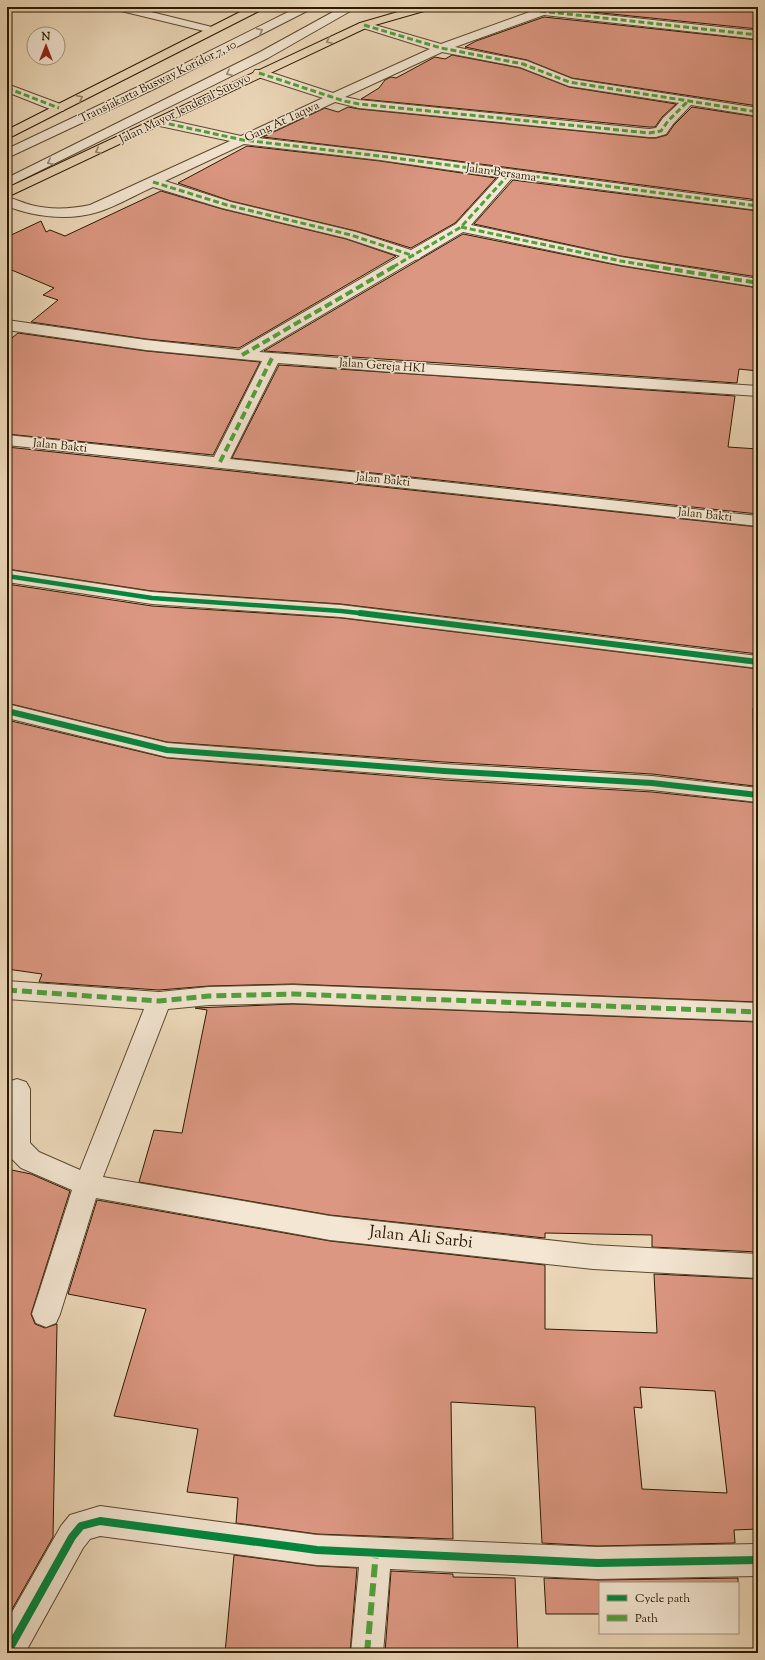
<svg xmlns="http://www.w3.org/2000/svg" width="765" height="1660" viewBox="0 0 765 1660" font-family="'Sorts Mill Goudy',serif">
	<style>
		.building { fill: #dc9782; stroke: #2b1901; fill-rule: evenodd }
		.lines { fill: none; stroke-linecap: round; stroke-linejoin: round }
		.minor-casing { stroke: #5c492f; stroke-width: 2 }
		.highway-casing { stroke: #2b1901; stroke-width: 2 }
		.minor { fill: #f3e6d2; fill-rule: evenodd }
		.highway { fill: #edd9ba; fill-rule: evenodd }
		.quiet-far3 { stroke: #51a13c; stroke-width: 3; stroke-dasharray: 6 3; stroke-linecap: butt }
		.quiet-far2 { stroke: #51a13c; stroke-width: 4; stroke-dasharray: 8 4; stroke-linecap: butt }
		.quiet-far1 { stroke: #51a13c; stroke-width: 5; stroke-dasharray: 10 5; stroke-linecap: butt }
		.quiet { stroke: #51a13c; stroke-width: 6; stroke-dasharray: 13 6; stroke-linecap: butt }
		.cycleway-far2-casing { stroke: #f3e6d2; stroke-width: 6 }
		.cycleway-far1-casing { stroke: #f3e6d2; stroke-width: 8 }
		.cycleway-casing { stroke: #f3e6d2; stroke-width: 10 }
		.cycleway-far2 { stroke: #00873e; stroke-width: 4.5 }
		.cycleway-far1 { stroke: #00873e; stroke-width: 6 }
		.cycleway { stroke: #00873e; stroke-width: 8 }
		.oneway { stroke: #998a74 }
		.oneway2 { stroke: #968367 }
		.labels { text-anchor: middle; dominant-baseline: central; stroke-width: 3; stroke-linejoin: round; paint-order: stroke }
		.far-street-label { font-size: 12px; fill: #2b1901; stroke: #f3e6d2 }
		.near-street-label { font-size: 17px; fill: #2b1901; stroke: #f3e6d2 }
	</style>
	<rect width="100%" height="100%" fill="#edd9ba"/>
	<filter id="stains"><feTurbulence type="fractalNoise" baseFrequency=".005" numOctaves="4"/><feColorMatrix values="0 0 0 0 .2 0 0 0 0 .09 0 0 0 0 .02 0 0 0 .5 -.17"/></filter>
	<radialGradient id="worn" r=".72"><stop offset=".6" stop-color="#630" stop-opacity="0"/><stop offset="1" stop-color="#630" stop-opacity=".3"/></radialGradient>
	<g class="building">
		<polygon points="569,7 758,7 758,29 563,9"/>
		<polygon points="544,17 758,40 758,106 572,78 527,60 465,47 476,41"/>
		<polygon points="452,55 520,68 569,87 676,104 662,117 655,127 649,127 361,99 379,88 385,80 391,77 396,78 435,57 445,59"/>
		<polygon points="348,107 359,109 649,138 656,138 667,135 674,125 692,107 758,117 758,200 380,151 263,137 325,108 338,112"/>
		<polygon points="247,146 380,161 496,178 455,223 411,248 356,231 231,201 178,183"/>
		<polygon points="513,180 758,211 758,277 621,256 474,224"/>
		<polygon points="161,191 222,209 346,239 396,256 239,348 146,339 31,322 58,300 43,295 54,288 7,268 7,237 41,221 46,232 50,230 65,236"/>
		<polygon points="463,234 621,266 758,288 758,371 739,369 737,383 264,351"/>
		<polygon points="18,333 146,351 260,362 213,455 7,434 7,342"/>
		<polygon points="279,365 735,396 728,447 758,449 758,514 232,458"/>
		<polygon points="7,447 758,527 758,654 341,604 152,591 7,569"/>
		<polygon points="7,584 152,606 341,618 758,669 758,708 753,708 754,786 652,774 444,762 167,742 7,703"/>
		<polygon points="7,720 167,758 444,780 652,792 758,803 758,1002 293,984 209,986 159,990 39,982 42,974 7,969"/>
		<polygon points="293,1004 758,1022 758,1252 652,1247 652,1235 545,1233 545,1238 330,1215 139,1182 154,1130 182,1133 207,1010 195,1008"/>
		<polygon points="7,1169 31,1174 70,1191 31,1314 35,1324 45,1328 57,1324 53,1537 7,1618"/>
		<path d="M97,1200L330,1241L545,1265V1329L657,1333L654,1274L758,1279V1529L734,1530L735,1543L597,1546L542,1543L535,1407L451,1402L453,1539L317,1534L236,1523L238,1498L187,1492L198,1429L114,1416L146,1309L68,1294ZM640,1387L715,1391L727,1493L642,1489L634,1407L642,1408Z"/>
		<polygon points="234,1555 317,1566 357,1568 350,1653 225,1653"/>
		<polygon points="391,1571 453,1574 453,1577 515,1578 518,1653 385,1653"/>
		<polygon points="544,1578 597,1580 738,1578 738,1583 600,1583 600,1614 546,1614"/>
	</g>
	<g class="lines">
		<g class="minor-casing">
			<g id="minor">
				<polygon points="111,7 131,7 216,28 218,30 216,32 212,33 113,9"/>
				<polygon points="298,7 313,7 311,9 154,89 7,158 7,149 146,83"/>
				<polygon points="342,7 356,7 354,9 268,58 7,187 7,178 260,52"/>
				<path d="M544,7H561L558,10L758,31V39L544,15L455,47L527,61L572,79L758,108V116L691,105L673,124L666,134L656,137H649L359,108L335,102L258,138L380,152L758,202V210L512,178L471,225L621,257L758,279V287L621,265L463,232L421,257L419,259L415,260L259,352L392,362L758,386V396L392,372L278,363L230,459L758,516V526L7,445V435L214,457L262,361L146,350L7,330V320L146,340L239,350L400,256L346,238L222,208L153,187C135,195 117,206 98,212C69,221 34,217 7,206V197C15,199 23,203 31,205C50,210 71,209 90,205L230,141L155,125L154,122L155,119L160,118L241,136L323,98L255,76L253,73L255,70H263L333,93L430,49L360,27L358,25L360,23H368L441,44L535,10L536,9ZM442,52L520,67L569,86L679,103L663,118L656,128L649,129L359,100L345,97ZM244,144L380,160L499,177L456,224L411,250L356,232L231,202L165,181Z"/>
				<polygon points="7,84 63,105 65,108 63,111 55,111 7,92"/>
				<polygon points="7,570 152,592 341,605 758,656 758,668 341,617 152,604 7,582"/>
				<polygon points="7,704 167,743 444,764 652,776 758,788 758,802 652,790 444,778 167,757 7,718"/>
				<polygon points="7,981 159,992 209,987 293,985 758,1003 758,1021 293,1003 209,1005 168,1009 103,1177 330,1216 593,1245 758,1254 758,1278 593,1269 330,1240 96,1198 60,1314 56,1323 46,1327 36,1323 32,1314 72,1190 21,1168 8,1155 7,1084 8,1082 17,1079 26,1082 30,1089 30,1143 39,1152 80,1170 144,1009 7,999"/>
				<polygon points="100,1506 317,1535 597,1547 758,1544 758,1576 597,1579 390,1569 383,1653 351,1653 359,1567 317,1565 100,1536 90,1539 83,1548 25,1653 7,1653 7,1621 61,1526 70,1515"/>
			</g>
		</g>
		<g class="highway-casing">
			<g id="highway">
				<polygon points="250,7 265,7 263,9 7,139 7,130"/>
				<polygon points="415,7 433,7 431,9 368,27 7,197 7,188 360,23"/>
			</g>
		</g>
		<use href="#minor" class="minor"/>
		<use href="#highway" class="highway"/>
		<g class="quiet-far3">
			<polyline points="540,11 758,35"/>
			<polyline points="364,25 441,48 523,64 569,82 758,112"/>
			<polyline points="259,73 344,101 359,104 649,133 661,131 668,121 689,100"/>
			<polyline points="7,88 59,108"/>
			<polyline points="160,122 243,140 380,156 758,206"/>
			<polyline points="153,182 227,205 351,235 414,256"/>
			<polyline points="461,227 621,261 657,267"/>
			<polyline points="393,267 461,227 509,174"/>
		</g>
		<g class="quiet-far2">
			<polyline points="651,266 758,283"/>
			<polyline points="242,355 395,266"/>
			<polyline points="220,462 272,358"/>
		</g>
		<polyline class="quiet-far1" points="7,990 159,1001 209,996 293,994 758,1012"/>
		<polyline class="quiet" points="367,1653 376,1552"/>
		<g class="cycleway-far2-casing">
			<polyline id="cycleway-far2" points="7,576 152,598 341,611 368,614"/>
		</g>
		<g class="cycleway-far1-casing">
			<g id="cycleway-far1">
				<polyline points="360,613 758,662"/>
				<polyline points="7,711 167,750 444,771 652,783 758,795"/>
			</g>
		</g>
		<g class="cycleway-casing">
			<polyline id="cycleway" points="7,1653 72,1537 81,1526 100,1521 317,1550 597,1563 758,1560"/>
		</g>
		<use href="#cycleway-far2" class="cycleway-far2"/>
		<use href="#cycleway-far1" class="cycleway-far1"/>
		<use href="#cycleway" class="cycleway"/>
	</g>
	<defs><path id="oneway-chevron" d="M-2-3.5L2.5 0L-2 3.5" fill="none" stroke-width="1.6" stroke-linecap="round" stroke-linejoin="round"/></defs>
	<g class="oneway">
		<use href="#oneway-chevron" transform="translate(260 31) rotate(-27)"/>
		<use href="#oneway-chevron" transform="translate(229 73) rotate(153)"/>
		<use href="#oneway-chevron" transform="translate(50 162) rotate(154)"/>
	</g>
	<g class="oneway2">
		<use href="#oneway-chevron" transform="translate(329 41) rotate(155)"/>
		<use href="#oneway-chevron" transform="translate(80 98) rotate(-27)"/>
		<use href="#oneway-chevron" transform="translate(98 151) rotate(155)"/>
	</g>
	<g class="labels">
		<g class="far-street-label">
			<text transform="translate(158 82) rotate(-26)">Transjakarta Busway Koridor 7, 10</text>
			<text transform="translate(185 109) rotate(-26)">Jalan Mayor Jenderal Sutoyo</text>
			<text transform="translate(282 122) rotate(-25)">Gang At Taqwa</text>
			<text transform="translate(501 173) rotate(8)">Jalan Bersama</text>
			<text transform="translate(382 366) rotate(4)">Jalan Gereja HKI</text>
			<text transform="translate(60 446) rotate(6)">Jalan Bakti</text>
			<text transform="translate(383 480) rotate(6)">Jalan Bakti</text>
			<text transform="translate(705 515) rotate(6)">Jalan Bakti</text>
		</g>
		<g class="near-street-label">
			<text transform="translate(421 1238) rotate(6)">Jalan Ali Sarbi</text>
		</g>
	</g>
	<rect width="765" height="1660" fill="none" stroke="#edd9ba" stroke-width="24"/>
	<rect x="8" y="8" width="749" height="1644" fill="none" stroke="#2b1901" stroke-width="2"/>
	<rect x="12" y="12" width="741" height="1636" fill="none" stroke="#2b1901"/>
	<rect x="599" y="1582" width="140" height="52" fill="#f3e6d2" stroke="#a3947e"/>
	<rect x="607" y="1595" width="20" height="6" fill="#00873e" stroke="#a3947e"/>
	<text x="635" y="1602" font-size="12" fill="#2b1901">Cycle path</text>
	<rect x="607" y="1615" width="20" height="6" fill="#51a13c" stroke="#a3947e"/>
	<text x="635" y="1622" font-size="12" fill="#2b1901">Path</text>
	<g transform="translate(46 46)"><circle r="19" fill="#f3e6d2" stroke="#a3947e"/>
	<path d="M0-3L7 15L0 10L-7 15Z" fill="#8f2418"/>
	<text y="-6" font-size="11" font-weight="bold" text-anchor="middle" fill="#2b1901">N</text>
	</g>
	<rect width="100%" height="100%" filter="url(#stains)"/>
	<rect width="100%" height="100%" fill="url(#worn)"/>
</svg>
